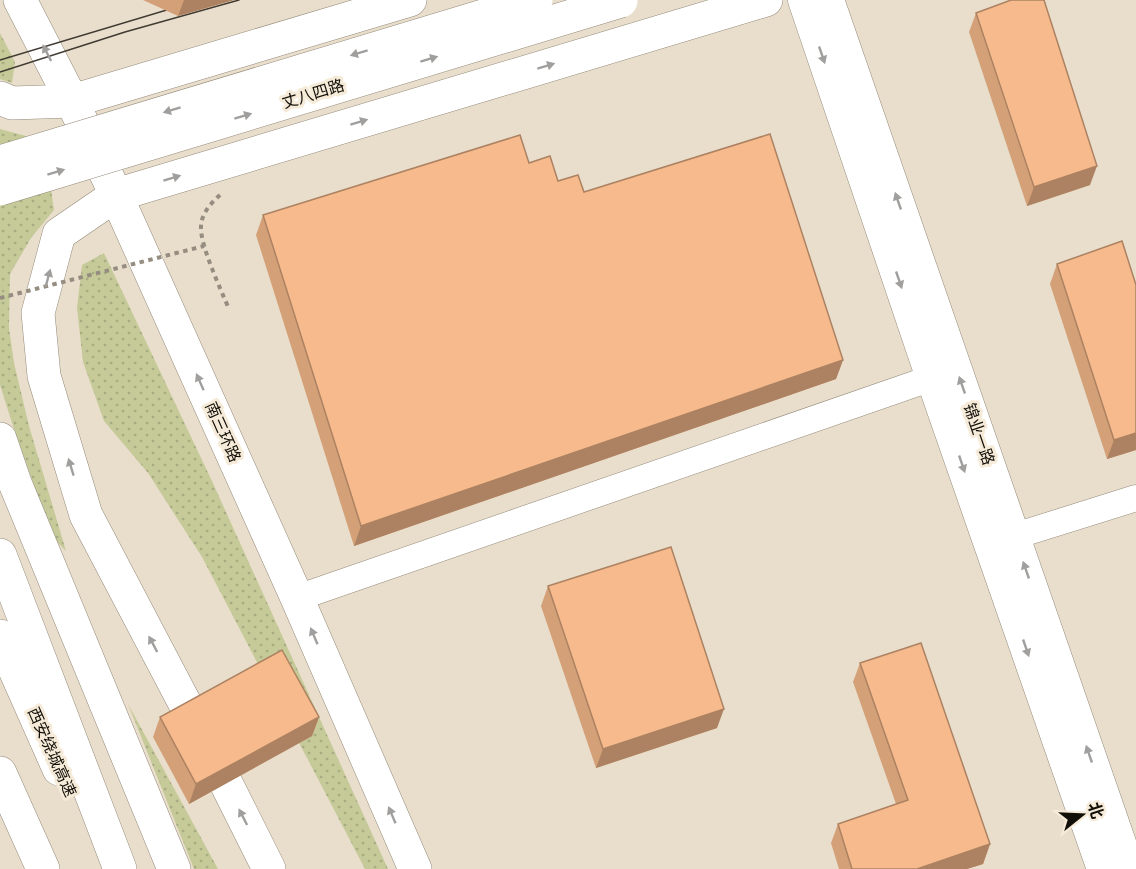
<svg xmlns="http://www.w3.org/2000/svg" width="1136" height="869" viewBox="0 0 1136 869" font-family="Arial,'Noto Sans SC',sans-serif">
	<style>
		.green { fill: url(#green-dots) }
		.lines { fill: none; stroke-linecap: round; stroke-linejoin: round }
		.minor-casing { stroke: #948a7a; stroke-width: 27 }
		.tertiary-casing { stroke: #948a7a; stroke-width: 33 }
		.primary-casing { stroke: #948a7a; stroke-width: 34 }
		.trunk-casing { stroke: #948a7a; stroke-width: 34 }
		.motorway-casing { stroke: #948a7a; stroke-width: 34 }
		.path { stroke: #958d80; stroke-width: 4; stroke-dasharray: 4.5 4.5; stroke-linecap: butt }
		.minor { stroke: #fff; stroke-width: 26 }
		.tertiary { stroke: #fff; stroke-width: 32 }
		.primary { stroke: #fff; stroke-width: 33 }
		.trunk { stroke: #fff; stroke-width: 33 }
		.motorway { stroke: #fff; stroke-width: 33 }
		.tram { stroke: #403b32; stroke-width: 1.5 }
		.primary-bridge-casing { stroke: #948a7a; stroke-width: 34; stroke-linecap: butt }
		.path-bridge { stroke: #958d80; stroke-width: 4; stroke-dasharray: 4.5 4.5; stroke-linecap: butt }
		.primary-bridge { stroke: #fff; stroke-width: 33 }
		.wall { fill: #d4a078 }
		.shaded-wall { fill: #ac8262 }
		.building { fill: #f6ba8c; stroke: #ac8262; stroke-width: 1.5 }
		.oneway { fill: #a09f9d }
		.labels { text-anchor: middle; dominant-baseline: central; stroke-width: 6; stroke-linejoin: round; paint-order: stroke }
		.street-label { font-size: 16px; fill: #120f09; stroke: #f6ebd9 }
	</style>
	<defs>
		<pattern id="green-dots" width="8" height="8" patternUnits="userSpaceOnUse" patternTransform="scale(1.5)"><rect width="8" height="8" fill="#c5ca98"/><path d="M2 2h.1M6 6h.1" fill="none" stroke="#a8ac82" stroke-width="1.8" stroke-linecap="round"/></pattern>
	</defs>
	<rect width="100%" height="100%" fill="#e9decc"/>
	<g class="green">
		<polygon points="0,33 15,62 12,83 0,79"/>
		<polygon points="0,129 44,141 54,210 31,238 10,274 9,328 14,363 29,426 66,551 53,538 14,429 0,385"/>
		<polygon points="104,253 211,479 388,869 365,869 202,557 148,473 104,421 83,362 77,308 82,265"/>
		<polygon points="128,704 218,869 194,869"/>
	</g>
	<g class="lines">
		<g class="minor-casing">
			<g id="minor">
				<polyline points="996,542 1136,498"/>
				<polyline points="297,598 932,378"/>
			</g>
		</g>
		<g class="tertiary-casing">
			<g id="tertiary">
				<polyline points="804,0 932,378 1103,869"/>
				<polyline points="828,0 1129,869"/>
			</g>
		</g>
		<g class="primary-casing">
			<g id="primary">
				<polyline points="72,101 410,0"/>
				<polyline points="116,195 766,0"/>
			</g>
		</g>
		<g class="trunk-casing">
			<polyline id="trunk" points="20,0 72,101 116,195 297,598 415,869"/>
		</g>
		<g class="motorway-casing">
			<g id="motorway">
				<polyline points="0,98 12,103 72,101"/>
				<polyline points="116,195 59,234 38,313 44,376 86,515 213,757 269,869"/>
				<polyline points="0,439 15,483 174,869"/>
				<polyline points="0,555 120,869"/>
				<polyline points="0,636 59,769"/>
				<polyline points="0,773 43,869"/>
			</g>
		</g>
		<path class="path" d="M220,195C211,203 201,214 201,227C200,245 221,290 229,309"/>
		<use href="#minor" class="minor"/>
		<use href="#tertiary" class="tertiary"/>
		<use href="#primary" class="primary"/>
		<use href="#trunk" class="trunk"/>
		<use href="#motorway" class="motorway"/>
		<g class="tram">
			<polyline points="0,60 200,0"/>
			<polyline points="0,72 125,32 239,0"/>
		</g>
		<g class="primary-bridge-casing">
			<g id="primary-bridge">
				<polyline points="0,162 536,0"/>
				<polyline points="0,189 621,1"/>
			</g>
		</g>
		<polyline class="path-bridge" points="0,298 204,246"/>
		<use href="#primary-bridge" class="primary-bridge"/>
	</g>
	<g class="wall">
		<polygon points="143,0 234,0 178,16"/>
		<polygon points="976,13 1090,185 1027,206 969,32"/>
		<polygon points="529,163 558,181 584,192 843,360 836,379 354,546 256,235 263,215"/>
		<polygon points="1057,264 1136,285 1136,450 1107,459 1050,284"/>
		<polygon points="548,586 717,728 596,768 541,606"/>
		<polygon points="860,663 990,844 983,864 967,869 839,869 831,843 838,824 896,804 853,682"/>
		<polygon points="160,717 319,717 312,736 189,804 153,737"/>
	</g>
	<g class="shaded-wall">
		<polygon points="184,0 234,0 178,16"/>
		<polygon points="1097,166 1090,185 1027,206 1034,187"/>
		<polygon points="843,360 836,379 354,546 361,526"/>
		<polygon points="1136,433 1136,450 1107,459 1114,440"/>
		<polygon points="724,709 717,728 596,768 603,749"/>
		<polygon points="319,717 312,736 189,804 196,784"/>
		<polygon points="990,844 983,864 967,869 917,869"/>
	</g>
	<g class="building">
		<polygon points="1011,0 1044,0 1097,166 1034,187 976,13"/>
		<polygon points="770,134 843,360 361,526 263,215 520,135 529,163 550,156 558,181 578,175 584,192"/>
		<polygon points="1122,241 1136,285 1136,433 1114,440 1057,264"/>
		<polygon points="671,547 724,709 603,749 548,586"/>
		<polygon points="921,643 990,844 917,869 852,869 838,824 908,800 860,663"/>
		<polygon points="282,650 319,717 196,784 160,717"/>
	</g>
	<defs><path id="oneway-solid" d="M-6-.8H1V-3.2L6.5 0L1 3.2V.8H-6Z" transform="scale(1.5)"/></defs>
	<g class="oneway">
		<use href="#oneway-solid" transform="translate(47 53) rotate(-117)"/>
		<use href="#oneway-solid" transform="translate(359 53) rotate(163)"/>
		<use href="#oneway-solid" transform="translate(822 55) rotate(71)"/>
		<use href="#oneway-solid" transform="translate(429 59) rotate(-17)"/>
		<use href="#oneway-solid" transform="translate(546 66) rotate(-17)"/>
		<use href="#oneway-solid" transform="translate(172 110) rotate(163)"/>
		<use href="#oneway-solid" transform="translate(243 116) rotate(-17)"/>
		<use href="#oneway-solid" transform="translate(359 122) rotate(-17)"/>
		<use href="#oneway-solid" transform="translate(56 172) rotate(-17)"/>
		<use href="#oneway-solid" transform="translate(172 178) rotate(-17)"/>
		<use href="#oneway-solid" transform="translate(898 201) rotate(-109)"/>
		<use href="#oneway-solid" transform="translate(48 278) rotate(-75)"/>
		<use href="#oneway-solid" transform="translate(899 280) rotate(71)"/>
		<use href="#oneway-solid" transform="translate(200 382) rotate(-114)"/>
		<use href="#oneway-solid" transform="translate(962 385) rotate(-109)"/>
		<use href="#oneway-solid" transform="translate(962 464) rotate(71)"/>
		<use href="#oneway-solid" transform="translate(71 467) rotate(-107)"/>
		<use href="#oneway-solid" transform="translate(1026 570) rotate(-109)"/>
		<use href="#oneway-solid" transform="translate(314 636) rotate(-113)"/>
		<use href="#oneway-solid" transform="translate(153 644) rotate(-118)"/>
		<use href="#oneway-solid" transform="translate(1026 648) rotate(71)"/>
		<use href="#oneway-solid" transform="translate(1089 754) rotate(-109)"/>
		<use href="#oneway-solid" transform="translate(392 815) rotate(-113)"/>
		<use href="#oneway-solid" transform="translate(243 817) rotate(-117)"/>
	</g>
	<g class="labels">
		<g class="street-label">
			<text transform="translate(313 94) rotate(-17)">丈八四路</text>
			<text transform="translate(223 432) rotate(66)">南三环路</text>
			<text transform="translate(979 434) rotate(71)">锦业一路</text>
			<text transform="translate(52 752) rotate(66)">西安绕城高速</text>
		</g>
	</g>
	<g transform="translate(1082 815) rotate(72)" stroke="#f6ebd9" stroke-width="4.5" paint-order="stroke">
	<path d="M0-4.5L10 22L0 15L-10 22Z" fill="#120f09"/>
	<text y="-9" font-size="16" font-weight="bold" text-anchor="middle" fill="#120f09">北</text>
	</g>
</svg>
